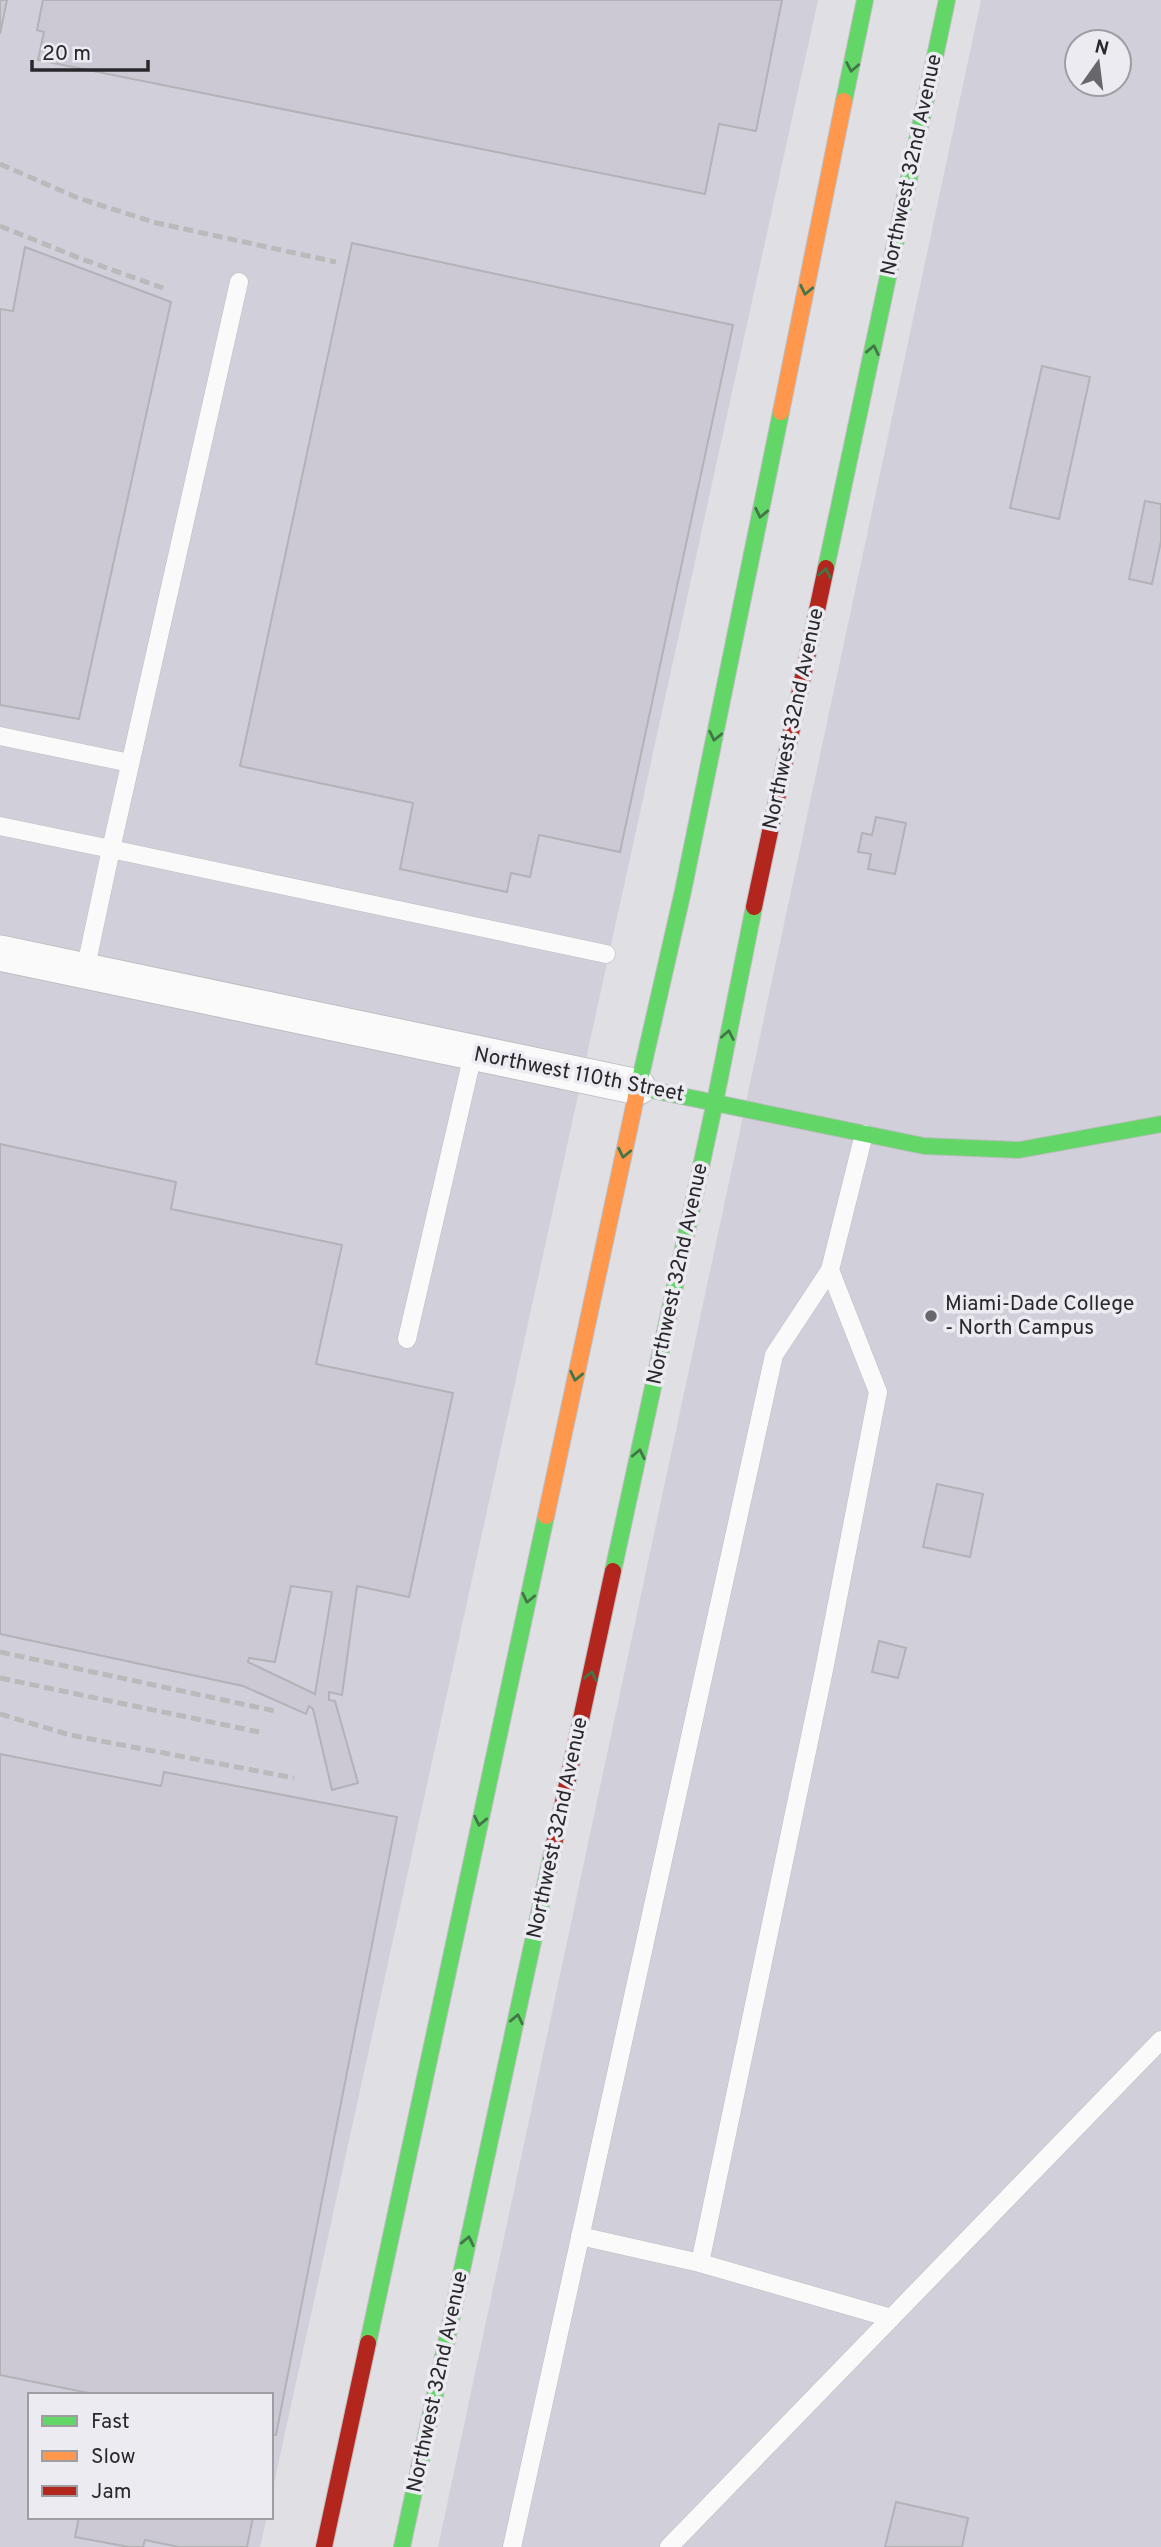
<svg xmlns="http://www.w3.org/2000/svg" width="1161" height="2547" viewBox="0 0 1161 2547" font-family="Overpass,sans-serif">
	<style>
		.built { fill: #d1d0da; fill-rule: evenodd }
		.building { fill: #ccc9d5; stroke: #b3b2b6; stroke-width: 2; fill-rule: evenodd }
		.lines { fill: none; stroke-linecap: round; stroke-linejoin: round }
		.lane-casing { stroke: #bebdc1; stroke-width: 19 }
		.street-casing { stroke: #bebdc1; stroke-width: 37 }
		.fast-casing { stroke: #bebdc1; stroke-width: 18 }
		.slow-casing { stroke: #bebdc1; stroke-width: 18 }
		.jam-casing { stroke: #bebdc1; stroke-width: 18 }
		.lane { stroke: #fafafb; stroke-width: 18 }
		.street { stroke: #fafafb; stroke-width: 35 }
		.fast { stroke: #63d668; stroke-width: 16 }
		.slow { stroke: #ff974d; stroke-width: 16 }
		.jam { stroke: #b3261e; stroke-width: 16 }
		.rail { stroke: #bababb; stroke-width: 5; stroke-dasharray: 10 5; stroke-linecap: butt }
		.oneway { stroke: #437646 }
		.poi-dot { fill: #68686c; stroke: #ecebf2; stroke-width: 2.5 }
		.labels { text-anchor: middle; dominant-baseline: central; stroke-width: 7; stroke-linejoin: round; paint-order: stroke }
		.street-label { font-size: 21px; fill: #28282b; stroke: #ecebf2 }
		.poi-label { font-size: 21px; fill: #28282b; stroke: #ecebf2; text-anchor: start }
	</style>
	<rect width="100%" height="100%" fill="#e0dfe4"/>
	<g class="built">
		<polygon points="0,0 818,0 271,2497 271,2395 30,2395 30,2517 267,2517 260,2547 0,2547"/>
		<path d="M981,0H1161V2547H438ZM1077,42H1119V84H1077Z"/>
	</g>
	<g class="building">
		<polygon points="0,0 7,0 0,34"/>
		<polygon points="43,0 782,0 756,131 719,124 705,194 38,60 44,32 37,30"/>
		<polygon points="352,243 733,325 620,852 539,835 530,877 511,873 507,892 400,869 413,803 240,766"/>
		<polygon points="25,247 171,302 79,719 0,705 0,309 13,311"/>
		<polygon points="1042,366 1090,377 1059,519 1010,508"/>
		<polygon points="1145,501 1161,504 1161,541 1152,584 1129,579"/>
		<polygon points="876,817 906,823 895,874 868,869 871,854 858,852 862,833 872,835"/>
		<path d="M0,1144L176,1182L171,1209L342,1245L316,1364L453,1393L409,1597L357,1586L342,1695L329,1692V1700L335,1701L358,1783L332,1790L313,1709L309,1706L306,1714L243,1686L0,1634ZM291,1586L332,1592L315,1694L248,1662L249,1658L275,1662Z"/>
		<polygon points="937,1484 983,1494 970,1557 923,1547"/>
		<polygon points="879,1641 906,1648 898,1678 872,1672"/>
		<polygon points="0,1754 161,1786 164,1772 397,1817 276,2435 271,2434 271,2395 98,2395 0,2375"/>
		<polygon points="896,2502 968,2518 962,2547 885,2547"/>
		<polygon points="79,2517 253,2517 247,2547 179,2547 145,2540 143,2547 129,2547 75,2537"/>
	</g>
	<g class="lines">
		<g class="lane-casing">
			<g id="lane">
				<polyline points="0,736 130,763"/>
				<polyline points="0,826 111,849 239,282"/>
				<polyline points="85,971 111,849 606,954"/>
				<polyline points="407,1339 473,1054"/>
				<polyline points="580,2236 700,2263 824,1670 878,1392 830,1270"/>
				<polyline points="700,2263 891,2318"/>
				<polyline points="512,2547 774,1355 830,1270 864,1134"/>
				<polyline points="669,2547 1161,2040"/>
			</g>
		</g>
		<g class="street-casing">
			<polyline id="street" points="0,953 638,1087"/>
		</g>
		<g class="fast-casing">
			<g id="fast">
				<polyline points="844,101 865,0"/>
				<polyline points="826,568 947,0"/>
				<polyline points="638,1087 924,1146 1019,1150 1161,1124"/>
				<polyline points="636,1097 683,891 781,412"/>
				<polyline points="613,1571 715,1102 754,907"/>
				<polyline points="368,2343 546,1516"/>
				<polyline points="402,2547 551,1858"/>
			</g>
		</g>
		<g class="slow-casing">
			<g id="slow">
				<polyline points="781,412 844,101"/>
				<polyline points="546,1516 636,1097"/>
			</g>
		</g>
		<g class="jam-casing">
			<g id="jam">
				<polyline points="754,907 826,568"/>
				<polyline points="551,1858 613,1571"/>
				<polyline points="324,2547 368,2343"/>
			</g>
		</g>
		<use href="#lane" class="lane"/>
		<use href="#street" class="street"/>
		<use href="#fast" class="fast"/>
		<use href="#slow" class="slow"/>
		<use href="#jam" class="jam"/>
		<g class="rail">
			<polyline points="0,164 78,198 157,223 336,262"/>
			<polyline points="0,226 79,258 163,288"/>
			<polyline points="0,1652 275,1711"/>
			<polyline points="0,1678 259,1732"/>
			<polyline points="0,1714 70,1735 294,1778"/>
		</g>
	</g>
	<defs><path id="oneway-chevron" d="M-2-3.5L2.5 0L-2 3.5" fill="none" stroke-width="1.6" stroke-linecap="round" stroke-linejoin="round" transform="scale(1.75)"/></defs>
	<g class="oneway">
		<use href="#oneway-chevron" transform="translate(852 67) rotate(101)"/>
		<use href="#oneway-chevron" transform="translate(806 290) rotate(102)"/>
		<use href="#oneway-chevron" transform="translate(873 350) rotate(-78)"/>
		<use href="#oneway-chevron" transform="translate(761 513) rotate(102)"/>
		<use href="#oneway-chevron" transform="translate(825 573) rotate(-78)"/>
		<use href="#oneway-chevron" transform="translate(715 736) rotate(102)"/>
		<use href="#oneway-chevron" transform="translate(728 1035) rotate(-79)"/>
		<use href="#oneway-chevron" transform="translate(624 1153) rotate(102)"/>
		<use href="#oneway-chevron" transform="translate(576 1376) rotate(102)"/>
		<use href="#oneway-chevron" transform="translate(639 1454) rotate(-78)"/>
		<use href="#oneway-chevron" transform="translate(528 1598) rotate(102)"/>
		<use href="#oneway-chevron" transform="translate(591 1676) rotate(-78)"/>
		<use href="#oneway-chevron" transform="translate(480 1821) rotate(102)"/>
		<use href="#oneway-chevron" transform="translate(517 2019) rotate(-78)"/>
		<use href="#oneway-chevron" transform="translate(468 2241) rotate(-78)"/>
	</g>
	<circle class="poi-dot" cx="931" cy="1316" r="7"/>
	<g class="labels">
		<g class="street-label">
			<text transform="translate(912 165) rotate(-78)">Northwest 32nd Avenue</text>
			<text transform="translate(794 719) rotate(-78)">Northwest 32nd Avenue</text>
			<text transform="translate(579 1075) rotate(11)">Northwest 110th Street</text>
			<text transform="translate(678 1274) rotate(-78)">Northwest 32nd Avenue</text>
			<text transform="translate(558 1828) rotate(-78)">Northwest 32nd Avenue</text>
			<text transform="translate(438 2382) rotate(-78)">Northwest 32nd Avenue</text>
		</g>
		<g class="poi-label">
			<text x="945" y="1304">Miami-Dade College<tspan x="945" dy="24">- North Campus</tspan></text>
		</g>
	</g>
	<rect x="28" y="2393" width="245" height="126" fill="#ecebf2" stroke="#9e9da2" stroke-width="2"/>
	<rect x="42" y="2416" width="35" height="10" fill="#63d668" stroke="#9e9da2" stroke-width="2"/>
	<text x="91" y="2428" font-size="21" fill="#28282b">Fast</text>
	<rect x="42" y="2451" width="35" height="10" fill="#ff974d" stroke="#9e9da2" stroke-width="2"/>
	<text x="91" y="2463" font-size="21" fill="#28282b">Slow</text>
	<rect x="42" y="2486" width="35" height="10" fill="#b3261e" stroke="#9e9da2" stroke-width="2"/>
	<text x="91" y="2498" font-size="21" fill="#28282b">Jam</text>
	<g transform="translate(1098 63) rotate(14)"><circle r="33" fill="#ecebf2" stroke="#9e9da2" stroke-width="2"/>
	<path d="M0-5L12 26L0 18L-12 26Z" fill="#68686c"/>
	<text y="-10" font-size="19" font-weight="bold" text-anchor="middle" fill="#28282b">N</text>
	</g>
	<path d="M32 60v10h116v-10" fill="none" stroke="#28282b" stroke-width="3.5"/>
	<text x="42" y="60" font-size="21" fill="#28282b" stroke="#ecebf2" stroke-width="5" paint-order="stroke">20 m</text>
</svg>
